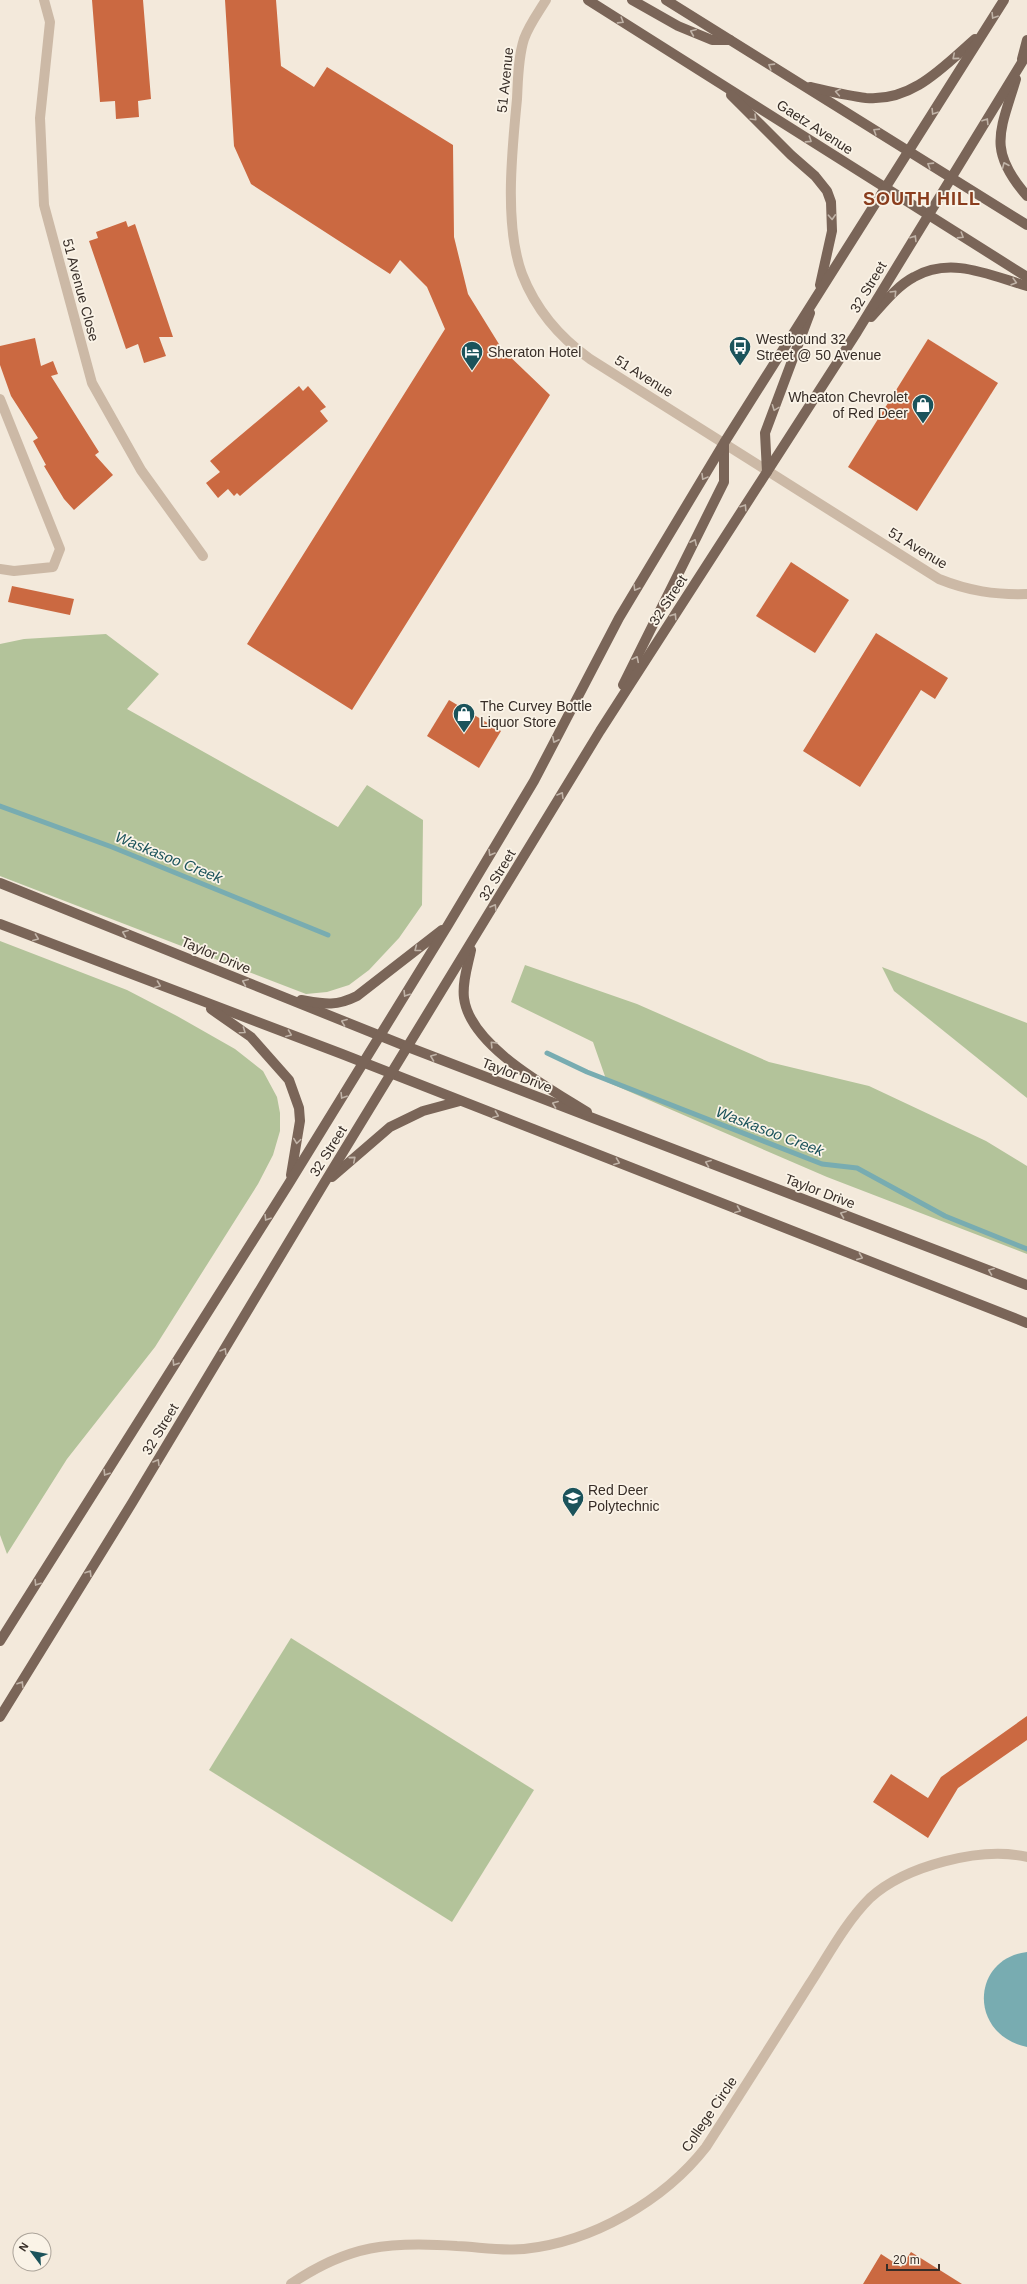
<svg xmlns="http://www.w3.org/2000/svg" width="1027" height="2284" viewBox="0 0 1027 2284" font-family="Arial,sans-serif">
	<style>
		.green { fill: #b3c39a }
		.water { fill: #78acb1 }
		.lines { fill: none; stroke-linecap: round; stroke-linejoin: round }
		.stream { stroke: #78acb1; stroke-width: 5 }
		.building { fill: #cb6941 }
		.minor { stroke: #ccb9a6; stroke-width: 10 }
		.major { stroke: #7a6558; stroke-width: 10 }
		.oneway { stroke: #c0b3a7 }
		.labels { text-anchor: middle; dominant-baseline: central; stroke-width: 3.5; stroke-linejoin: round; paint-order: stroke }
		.street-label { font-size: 14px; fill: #372d27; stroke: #faf3e7 }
		.poi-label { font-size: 14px; fill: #372d27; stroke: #faf3e7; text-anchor: start }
		.water-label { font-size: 15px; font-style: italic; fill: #1b535b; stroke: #faf3e7 }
		.district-label { font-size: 18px; font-weight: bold; letter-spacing: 1px; fill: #8a3d1d; stroke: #faf3e7 }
	</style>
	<rect width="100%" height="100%" fill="#f3e9db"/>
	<g class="green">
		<polygon points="106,634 159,674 127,709 338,827 367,785 423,820 422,905 399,938 369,970 349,985 327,992 306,994 0,876 0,644 24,639"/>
		<polygon points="0,941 127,990 177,1016 235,1049 263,1071 277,1097 280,1113 280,1131 273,1155 258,1184 155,1347 67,1459 7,1554 0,1535"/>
		<polygon points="525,965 637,1004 769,1062 869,1086 986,1141 1027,1166 1027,1254 827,1177 607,1082 593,1042 511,1002"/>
		<polygon points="882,967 1027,1023 1027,1098 894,991"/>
		<polygon points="291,1638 534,1790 452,1922 209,1770"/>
	</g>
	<path class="water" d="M1027,1952V2047C967,2034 972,1958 1027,1952Z"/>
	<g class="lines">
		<g class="stream">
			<polyline points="0,806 112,847 328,935"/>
			<polyline points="547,1053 587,1072 822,1164 857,1168 945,1216 1027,1249"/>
		</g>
	</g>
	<g class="building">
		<polygon points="92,0 143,0 151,99 138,101 139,117 116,119 115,101 100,102"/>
		<polygon points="225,0 276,0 281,66 314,87 327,67 453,145 454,237 468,294 502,349 550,395 352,710 247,644 445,329 427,287 400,260 390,274 251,184 234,146"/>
		<polygon points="126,221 128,227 135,224 173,337 159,337 166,356 144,363 138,344 126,349 89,241 98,238 96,232"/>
		<polygon points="35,338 41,366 53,361 58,374 51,376 99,452 95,455 113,475 74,510 64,499 44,466 46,465 33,441 38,438 11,396 0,365 0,346"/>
		<polygon points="928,339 998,383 917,511 848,467"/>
		<polygon points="299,386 303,391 308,386 326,407 320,411 328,421 240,496 237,493 234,496 228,489 218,498 206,483 220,472 210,461"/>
		<polygon points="791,562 849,600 815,653 756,616"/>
		<polygon points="12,586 74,599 70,615 8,602"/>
		<polygon points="876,633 948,678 935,699 921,690 860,787 803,751"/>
		<polygon points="449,700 501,731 479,768 427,736"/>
		<polygon points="1027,1716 1027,1740 958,1788 928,1838 873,1802 891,1774 928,1798 941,1777"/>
		<polygon points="911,2252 962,2284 863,2284 881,2254 901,2267"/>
	</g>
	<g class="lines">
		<g class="minor">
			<polyline points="44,0 50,22 40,118 44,205 92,383 141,470 203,556"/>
			<path d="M546,0C538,13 529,25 524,39C518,58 518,80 517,99C512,151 504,225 522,274C536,310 559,337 590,359L939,579C969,591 995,595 1027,594"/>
			<polyline points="0,399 60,549 53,567 14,571 0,569"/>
			<path d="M291,2284C348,2245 390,2241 457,2246C479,2247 502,2251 524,2249C592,2242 664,2201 706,2147C741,2093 775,2039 809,1985C828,1956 845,1923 870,1898C905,1866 981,1846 1027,1857"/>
		</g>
		<g class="major">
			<polyline points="588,0 1027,277"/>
			<polyline points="632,0 678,26 712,40 730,40"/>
			<polyline points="666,0 1027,225"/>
			<polyline points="1022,59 1027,40"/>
			<path d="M1016,79C1000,132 987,150 1027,196"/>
			<path d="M810,87C828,91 848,96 866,98C912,102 943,67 975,39"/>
			<polyline points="731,95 791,155 815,176 827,191 831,202 832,231 820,285"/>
			<path d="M871,317C884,303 897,286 914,277C951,256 989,275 1027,286"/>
			<polyline points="767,472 765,433 810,313"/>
			<polyline points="623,685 724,482 724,445"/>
			<polyline points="0,883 408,1047 1027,1285"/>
			<polyline points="0,924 342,1054 1027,1323"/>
			<path d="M471,950C468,965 462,982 464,998C470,1046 549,1088 587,1112"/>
			<path d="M301,1000C324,1004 335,1007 357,996L442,930"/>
			<polyline points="211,1009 251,1037 289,1080 299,1108 300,1121 291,1175"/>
			<polyline points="332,1177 390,1127 423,1111 460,1101"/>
			<polyline points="0,1641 288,1185 448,925 534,781 619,618 724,443 1004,0"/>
			<polyline points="0,1717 132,1503 323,1185 600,731 857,332 1027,54"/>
		</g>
	</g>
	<defs><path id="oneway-chevron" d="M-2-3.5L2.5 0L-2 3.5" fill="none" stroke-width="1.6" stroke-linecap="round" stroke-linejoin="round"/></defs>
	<g class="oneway">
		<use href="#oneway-chevron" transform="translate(994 16) rotate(122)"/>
		<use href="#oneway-chevron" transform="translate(621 21) rotate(32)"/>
		<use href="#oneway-chevron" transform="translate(693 32) rotate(-157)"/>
		<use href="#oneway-chevron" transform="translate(955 57) rotate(139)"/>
		<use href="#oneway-chevron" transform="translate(771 66) rotate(-148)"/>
		<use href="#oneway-chevron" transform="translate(838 92) rotate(-170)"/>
		<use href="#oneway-chevron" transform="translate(934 112) rotate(122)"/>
		<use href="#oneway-chevron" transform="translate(754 118) rotate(45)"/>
		<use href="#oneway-chevron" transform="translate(986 121) rotate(-58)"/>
		<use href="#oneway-chevron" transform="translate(876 131) rotate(-148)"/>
		<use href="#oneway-chevron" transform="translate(809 140) rotate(33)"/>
		<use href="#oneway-chevron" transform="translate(930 165) rotate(-148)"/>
		<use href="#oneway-chevron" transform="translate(1005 165) rotate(-113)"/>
		<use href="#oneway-chevron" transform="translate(832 217) rotate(87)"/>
		<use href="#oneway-chevron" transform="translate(961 236) rotate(32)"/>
		<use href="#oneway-chevron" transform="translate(914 238) rotate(-58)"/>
		<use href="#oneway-chevron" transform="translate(1014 282) rotate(16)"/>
		<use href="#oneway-chevron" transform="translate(894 293) rotate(-46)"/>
		<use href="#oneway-chevron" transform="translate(775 408) rotate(111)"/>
		<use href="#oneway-chevron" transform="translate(704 477) rotate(121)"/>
		<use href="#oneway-chevron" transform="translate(744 507) rotate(-57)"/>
		<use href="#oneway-chevron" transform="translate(694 542) rotate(-64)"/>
		<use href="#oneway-chevron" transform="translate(636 588) rotate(121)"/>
		<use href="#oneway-chevron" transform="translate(674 616) rotate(-57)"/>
		<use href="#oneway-chevron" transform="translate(636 659) rotate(-64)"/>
		<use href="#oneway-chevron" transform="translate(555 740) rotate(117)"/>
		<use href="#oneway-chevron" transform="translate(561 795) rotate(-59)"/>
		<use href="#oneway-chevron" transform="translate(491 853) rotate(121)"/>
		<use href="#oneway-chevron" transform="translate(494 907) rotate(-59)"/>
		<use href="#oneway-chevron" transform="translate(125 933) rotate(-159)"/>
		<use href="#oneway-chevron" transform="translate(36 938) rotate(21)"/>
		<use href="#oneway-chevron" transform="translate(417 949) rotate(142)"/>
		<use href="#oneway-chevron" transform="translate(245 982) rotate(-157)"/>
		<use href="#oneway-chevron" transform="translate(158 985) rotate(21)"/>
		<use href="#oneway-chevron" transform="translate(406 994) rotate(122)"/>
		<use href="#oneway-chevron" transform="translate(344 1022) rotate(-159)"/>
		<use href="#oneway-chevron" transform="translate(243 1031) rotate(35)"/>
		<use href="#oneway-chevron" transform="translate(289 1034) rotate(21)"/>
		<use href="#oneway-chevron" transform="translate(493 1044) rotate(-134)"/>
		<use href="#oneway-chevron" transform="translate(433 1057) rotate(-159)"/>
		<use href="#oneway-chevron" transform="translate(343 1096) rotate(122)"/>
		<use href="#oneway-chevron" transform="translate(555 1104) rotate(-159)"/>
		<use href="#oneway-chevron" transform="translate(496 1115) rotate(21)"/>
		<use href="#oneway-chevron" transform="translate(297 1141) rotate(98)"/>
		<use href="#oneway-chevron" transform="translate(353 1159) rotate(-41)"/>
		<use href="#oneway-chevron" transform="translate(617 1162) rotate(21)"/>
		<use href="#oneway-chevron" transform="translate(708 1163) rotate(-159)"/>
		<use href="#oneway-chevron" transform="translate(738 1210) rotate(21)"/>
		<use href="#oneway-chevron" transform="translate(843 1214) rotate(-159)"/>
		<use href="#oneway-chevron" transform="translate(267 1218) rotate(122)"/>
		<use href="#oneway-chevron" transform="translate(860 1257) rotate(21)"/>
		<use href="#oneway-chevron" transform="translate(991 1271) rotate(-159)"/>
		<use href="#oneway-chevron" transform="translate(224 1351) rotate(-59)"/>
		<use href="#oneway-chevron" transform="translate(175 1363) rotate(122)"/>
		<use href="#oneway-chevron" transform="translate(157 1462) rotate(-59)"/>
		<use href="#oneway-chevron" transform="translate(106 1473) rotate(122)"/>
		<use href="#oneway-chevron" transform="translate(89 1573) rotate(-58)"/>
		<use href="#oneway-chevron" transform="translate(37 1583) rotate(122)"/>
		<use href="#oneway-chevron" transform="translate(21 1684) rotate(-58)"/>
	</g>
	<defs>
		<g id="bus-pin" transform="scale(1.15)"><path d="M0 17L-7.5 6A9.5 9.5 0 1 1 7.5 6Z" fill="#1b535b" stroke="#faf3e7"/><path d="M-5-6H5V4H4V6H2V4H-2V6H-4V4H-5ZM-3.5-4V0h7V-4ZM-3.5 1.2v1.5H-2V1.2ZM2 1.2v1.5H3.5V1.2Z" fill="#fff"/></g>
		<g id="hotel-pin" transform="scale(1.15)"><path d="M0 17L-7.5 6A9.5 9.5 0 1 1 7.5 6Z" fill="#1b535b" stroke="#faf3e7"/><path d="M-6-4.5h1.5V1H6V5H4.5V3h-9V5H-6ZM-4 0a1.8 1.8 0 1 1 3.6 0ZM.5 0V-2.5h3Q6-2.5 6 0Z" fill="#fff"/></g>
		<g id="shop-pin" transform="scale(1.15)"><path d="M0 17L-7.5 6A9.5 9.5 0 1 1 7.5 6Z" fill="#1b535b" stroke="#faf3e7"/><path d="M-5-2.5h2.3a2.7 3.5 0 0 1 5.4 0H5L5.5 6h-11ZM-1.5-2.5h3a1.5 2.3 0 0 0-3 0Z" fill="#fff"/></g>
		<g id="university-pin" transform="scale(1.15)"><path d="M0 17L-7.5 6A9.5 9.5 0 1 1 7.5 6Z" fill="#1b535b" stroke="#faf3e7"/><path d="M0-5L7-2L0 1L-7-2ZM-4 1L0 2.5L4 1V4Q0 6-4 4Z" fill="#fff"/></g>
	</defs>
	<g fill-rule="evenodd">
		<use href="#bus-pin" x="740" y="347"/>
		<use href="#hotel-pin" x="472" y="352"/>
		<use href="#shop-pin" x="923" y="405"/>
		<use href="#shop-pin" x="464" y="714"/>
		<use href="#university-pin" x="573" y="1498"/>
	</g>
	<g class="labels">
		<g class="street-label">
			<text transform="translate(505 80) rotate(-84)">51 Avenue</text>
			<text transform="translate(815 127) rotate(33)">Gaetz Avenue</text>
			<text transform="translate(868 287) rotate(-59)">32 Street</text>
			<text transform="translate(81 290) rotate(75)">51 Avenue Close</text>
			<text transform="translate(644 376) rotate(32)">51 Avenue</text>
			<text transform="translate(918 548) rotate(31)">51 Avenue</text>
			<text transform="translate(668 600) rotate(-57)">32 Street</text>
			<text transform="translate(497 875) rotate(-59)">32 Street</text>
			<text transform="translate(216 955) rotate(23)">Taylor Drive</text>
			<text transform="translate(517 1075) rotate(21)">Taylor Drive</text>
			<text transform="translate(328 1151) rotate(-58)">32 Street</text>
			<text transform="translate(820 1191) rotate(21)">Taylor Drive</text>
			<text transform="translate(160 1429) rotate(-59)">32 Street</text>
			<text transform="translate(709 2114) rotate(-56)">College Circle</text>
		</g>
		<g class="poi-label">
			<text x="756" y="339">Westbound 32<tspan x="756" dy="16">Street @ 50 Avenue</tspan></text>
			<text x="488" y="352">Sheraton Hotel</text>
			<text x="908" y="397" text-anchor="end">Wheaton Chevrolet<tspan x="908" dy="16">of Red Deer</tspan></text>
			<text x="480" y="706">The Curvey Bottle<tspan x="480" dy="16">Liquor Store</tspan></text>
			<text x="588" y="1490">Red Deer<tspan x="588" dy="16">Polytechnic</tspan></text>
		</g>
		<g class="water-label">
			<text transform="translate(169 857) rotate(22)">Waskasoo Creek</text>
			<text transform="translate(770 1131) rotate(21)">Waskasoo Creek</text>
		</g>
		<g class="district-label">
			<text x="922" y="199">SOUTH HILL</text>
		</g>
	</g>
	<g transform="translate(32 2252) rotate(302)"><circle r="19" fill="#faf3e7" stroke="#aca49a"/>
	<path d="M0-3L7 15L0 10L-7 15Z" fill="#1b535b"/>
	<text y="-6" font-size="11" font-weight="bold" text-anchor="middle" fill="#372d27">N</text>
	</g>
	<path d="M887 2264v6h52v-6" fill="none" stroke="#372d27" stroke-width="2"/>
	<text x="893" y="2264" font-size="12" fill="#372d27" stroke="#faf3e7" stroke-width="3" paint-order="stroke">20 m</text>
</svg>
